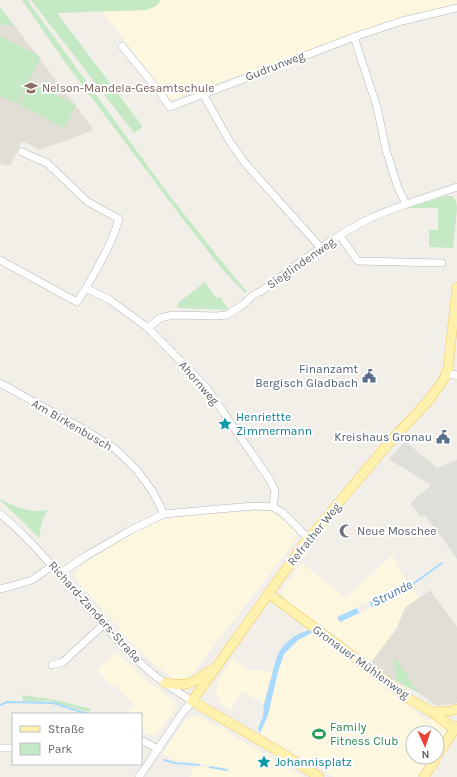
<svg xmlns="http://www.w3.org/2000/svg" width="457" height="777" viewBox="0 0 457 777" font-family="Karla,sans-serif">
	<style>
		.commercial { fill: #fef7e0 }
		.industrial { fill: #e0deda }
		.education { fill: #e1ded6 }
		.green { fill: #c5e8c5 }
		.water { fill: #aadaff }
		.pier { fill: #f1efe8 }
		.lines { fill: none; stroke-linecap: round; stroke-linejoin: round }
		.stream { stroke: #aadaff; stroke-width: 2 }
		.minor-casing { stroke: #b5b8bc; stroke-width: 8 }
		.major-casing { stroke: #f2c960; stroke-width: 10 }
		.minor { stroke: #fff; stroke-width: 7 }
		.major { stroke: #fff2af; stroke-width: 9 }
		.labels { text-anchor: middle; dominant-baseline: central; stroke-width: 4; stroke-linejoin: round; paint-order: stroke }
		.street-label { font-size: 12px; fill: #5f6368; stroke: #fff }
		.education-label { font-size: 12px; fill: #785e54; stroke: #fff; text-anchor: start }
		.service-label { font-size: 12px; fill: #4e5e75; stroke: #fff; text-anchor: end }
		.culture-label { font-size: 12px; fill: #0d838f; stroke: #fff; text-anchor: start }
		.worship-label { font-size: 12px; fill: #5b616d; stroke: #fff; text-anchor: start }
		.leisure-label { font-size: 12px; fill: #27864d; stroke: #fff; text-anchor: start }
		.water-label { font-size: 13px; font-style: italic; fill: #4174aa; stroke: #fff }
	</style>
	<rect width="100%" height="100%" fill="#f1efe8"/>
	<g class="commercial">
		<polygon points="161,0 457,0 457,3 379,25 170,100 102,11 146,10 156,6"/>
		<polygon points="263,510 273,512 282,518 295,532 297,535 295,541 209,652 194,673 187,679 178,680 172,677 155,665 146,657 132,643 97,603 77,581 76,577 76,571 80,567 121,538 156,522 174,517 186,516"/>
		<polygon points="392,555 402,573 409,584 337,617 340,622 412,588 419,598 405,608 397,628 371,663 319,623 318,624 287,602 282,595 282,589 302,563 346,598"/>
		<polygon points="312,633 404,702 405,702 424,719 434,720 444,727 446,732 437,745 437,733 413,733 413,757 429,757 417,777 334,777 260,733 268,715 278,672 284,654 298,640"/>
		<polygon points="117,652 143,678 176,702 176,707 160,731 157,733 152,735 141,732 141,714 126,714 134,704 114,685 112,687 97,670"/>
		<polygon points="233,659 248,670 261,670 273,673 264,704 242,691 231,710 221,704 216,693 217,685 220,677"/>
		<polygon points="195,715 198,715 304,777 189,777 195,766 174,764 169,760 227,771 227,769 190,762 173,760 167,757 163,753 184,721 187,719"/>
	</g>
	<polygon class="industrial" points="405,441 437,468 457,460 457,559 437,531 424,515 421,517 411,505 411,502 429,487 430,484 390,460 390,458"/>
	<g class="education">
		<polygon points="0,25 14,25 94,130 40,150 22,141 10,166 0,164"/>
		<polygon points="430,590 457,627 457,703 445,705 436,705 416,691 390,678 370,664 397,628 405,608"/>
	</g>
	<g class="green">
		<polygon points="22,0 27,0 166,191 226,267 247,292 245,293 222,269 176,210 67,65"/>
		<polygon points="31,0 161,0 156,6 146,10 57,13 143,127 134,133"/>
		<polygon points="0,7 14,25 0,25"/>
		<polygon points="0,36 41,57 17,104 0,96"/>
		<polygon points="31,82 76,105 64,128 19,105"/>
		<polygon points="445,196 452,196 456,201 457,208 453,248 429,247 429,230 438,230 438,208 406,208"/>
		<polygon points="205,282 216,298 220,297 229,310 177,308 178,303"/>
		<path d="M0,499C12,505 35,516 48,509L42,521L39,538L21,520L0,500Z"/>
		<polygon points="395,657 417,690 417,692 396,681 394,661"/>
		<polygon points="22,695 56,700 91,709 88,712 75,708 60,705 51,701 30,702 23,701"/>
	</g>
	<g class="water">
		<polygon points="409,584 412,588 340,622 337,617"/>
		<path d="M310,630L312,633L298,640L284,654L278,672L268,715L260,733L258,729L263,716L264,704L277,656C283,643 296,633 310,630Z"/>
	</g>
	<polygon class="pier" points="369,601 372,608 360,614 356,607"/>
	<g class="lines">
		<g class="stream">
			<polyline points="409,587 442,563"/>
			<polyline points="0,705 7,702 53,703 88,714"/>
			<polyline points="164,760 175,763 199,765"/>
			<polyline points="210,767 227,770"/>
		</g>
		<g class="minor-casing">
			<g id="minor">
				<polyline points="354,37 377,107 386,150 398,188 406,204"/>
				<polyline points="122,46 158,90 170,107 354,37 402,21 457,8"/>
				<polyline points="203,94 230,142 245,163 321,248"/>
				<path d="M22,152L47,163L88,202L119,219C112,244 98,266 86,288"/>
				<polyline points="340,236 358,261 442,263"/>
				<polyline points="0,260 77,302 86,288 110,300 148,328 206,387 270,480 275,491 273,507"/>
				<path d="M148,328L160,318L173,315L216,316L227,315L244,304L252,296L263,290C298,264 333,236 373,217C400,205 429,197 457,187"/>
				<polyline points="446,375 454,374 457,376"/>
				<polyline points="0,383 85,430 114,448 136,469 153,492 164,514"/>
				<path d="M0,514C20,530 37,549 54,568C84,602 113,638 147,669C160,681 176,691 192,701L181,715L139,777"/>
				<polyline points="59,574 86,556 131,530 164,514 219,509 254,506 273,507 283,513 308,538"/>
				<polyline points="0,589 12,586 32,580 52,566"/>
				<polyline points="52,665 63,662 104,624"/>
				<polyline points="141,740 158,749"/>
				<polyline points="0,748 13,748"/>
			</g>
		</g>
		<g class="major-casing">
			<g id="major">
				<polyline points="268,593 411,700 432,712 454,729"/>
				<path d="M165,683C176,685 187,686 196,680C202,676 206,672 213,670"/>
				<polyline points="432,712 450,711 457,709"/>
				<polyline points="437,756 457,726"/>
				<polyline points="319,777 285,755 192,701 304,544 388,444 429,400 444,379 448,368 457,287"/>
				<polyline points="424,777 437,757"/>
			</g>
		</g>
		<use href="#minor" class="minor"/>
		<use href="#major" class="major"/>
	</g>
	<defs>
		<g id="school-bare" transform="scale(1.08)"><path d="M0-5L7-2L0 1L-7-2ZM-4 1L0 2.5L4 1V4Q0 6-4 4Z" fill="#8d6e63" stroke="#fff" stroke-width="2.5" paint-order="stroke"/></g>
		<g id="civic-bare" transform="scale(1.08)"><path d="M-.6-6.5H3V-4.5H.6V-3L4-1V1h2V6H-6V1h2V-1L-.6-3ZM-1.2 2.5V6h2.4V2.5Z" fill="#5c6f8a" stroke="#fff" stroke-width="2.5" paint-order="stroke"/></g>
		<g id="sight-bare" transform="scale(1.08)"><path d="M0-6L1.8-2.2L6-1.7L2.9 1.2L3.7 5.4L0 3.3L-3.7 5.4L-2.9 1.2L-6-1.7L-1.8-2.2Z" fill="#0f9aa8" stroke="#fff" stroke-width="2.5" paint-order="stroke"/></g>
		<g id="mosque-bare" transform="scale(1.08)"><path d="M3.5-4.9A6 6 0 1 0 3.5 4.9A5 5 0 1 1 3.5-4.9Z" fill="#6b7280" stroke="#fff" stroke-width="2.5" paint-order="stroke"/></g>
		<g id="stadium-bare" transform="scale(1.08)"><path d="M0-5a6.5 5 0 1 0 0 10a6.5 5 0 1 0 0-10ZM-3.5-1.8h7v3.6h-7Z" fill="#2e9e5b" stroke="#fff" stroke-width="2.5" paint-order="stroke"/></g>
	</defs>
	<g fill-rule="evenodd">
		<use href="#school-bare" x="31" y="88"/>
		<use href="#civic-bare" x="369" y="376"/>
		<use href="#sight-bare" x="225" y="424"/>
		<use href="#civic-bare" x="443" y="437"/>
		<use href="#mosque-bare" x="346" y="531"/>
		<use href="#stadium-bare" x="319" y="734"/>
		<use href="#sight-bare" x="264" y="762"/>
	</g>
	<g class="labels">
		<g class="street-label">
			<text transform="translate(275 66) rotate(-21)">Gudrunweg</text>
			<text transform="translate(301 263) rotate(-35)">Sieglindenweg</text>
			<text transform="translate(199 383) rotate(49)">Ahornweg</text>
			<text transform="translate(72 425) rotate(30)">Am Birkenbusch</text>
			<text transform="translate(314 534) rotate(-51)">Refrather Weg</text>
			<text transform="translate(95 612) rotate(48)">Richard-Zanders-Straße</text>
			<text transform="translate(361 662) rotate(36)">Gronauer Mühlenweg</text>
		</g>
		<g class="education-label">
			<text x="42" y="88">Nelson-Mandela-Gesamtschule</text>
		</g>
		<g class="service-label">
			<text x="358" y="369">Finanzamt<tspan x="358" dy="14">Bergisch Gladbach</tspan></text>
			<text x="432" y="437">Kreishaus Gronau</text>
		</g>
		<g class="culture-label">
			<text x="236" y="417">Henriettte<tspan x="236" dy="14">Zimmermann</tspan></text>
			<text x="275" y="762">Johannisplatz</text>
		</g>
		<g class="worship-label">
			<text x="357" y="531">Neue Moschee</text>
		</g>
		<g class="leisure-label">
			<text x="330" y="727">Family<tspan x="330" dy="14">Fitness Club</tspan></text>
		</g>
		<g class="water-label">
			<text transform="translate(392 593) rotate(-27)">Strunde</text>
		</g>
	</g>
	<rect x="12" y="713" width="130" height="52" fill="#ffffff" stroke="#bfc1c3"/>
	<rect x="20" y="726" width="20" height="6" fill="#fff2af" stroke="#bfc1c3"/>
	<text x="48" y="733" font-size="12" fill="#5f6368">Straße</text>
	<rect x="20" y="743" width="20" height="12" fill="#c5e8c5" stroke="#bfc1c3"/>
	<text x="48" y="753" font-size="12" fill="#5f6368">Park</text>
	<g transform="translate(425 745) rotate(177)"><circle r="19" fill="#ffffff" stroke="#bfc1c3"/>
	<path d="M0-3L7 15L0 10L-7 15Z" fill="#ea4335"/>
	<text y="-6" font-size="11" font-weight="bold" text-anchor="middle" fill="#5f6368">N</text>
	</g>
</svg>
